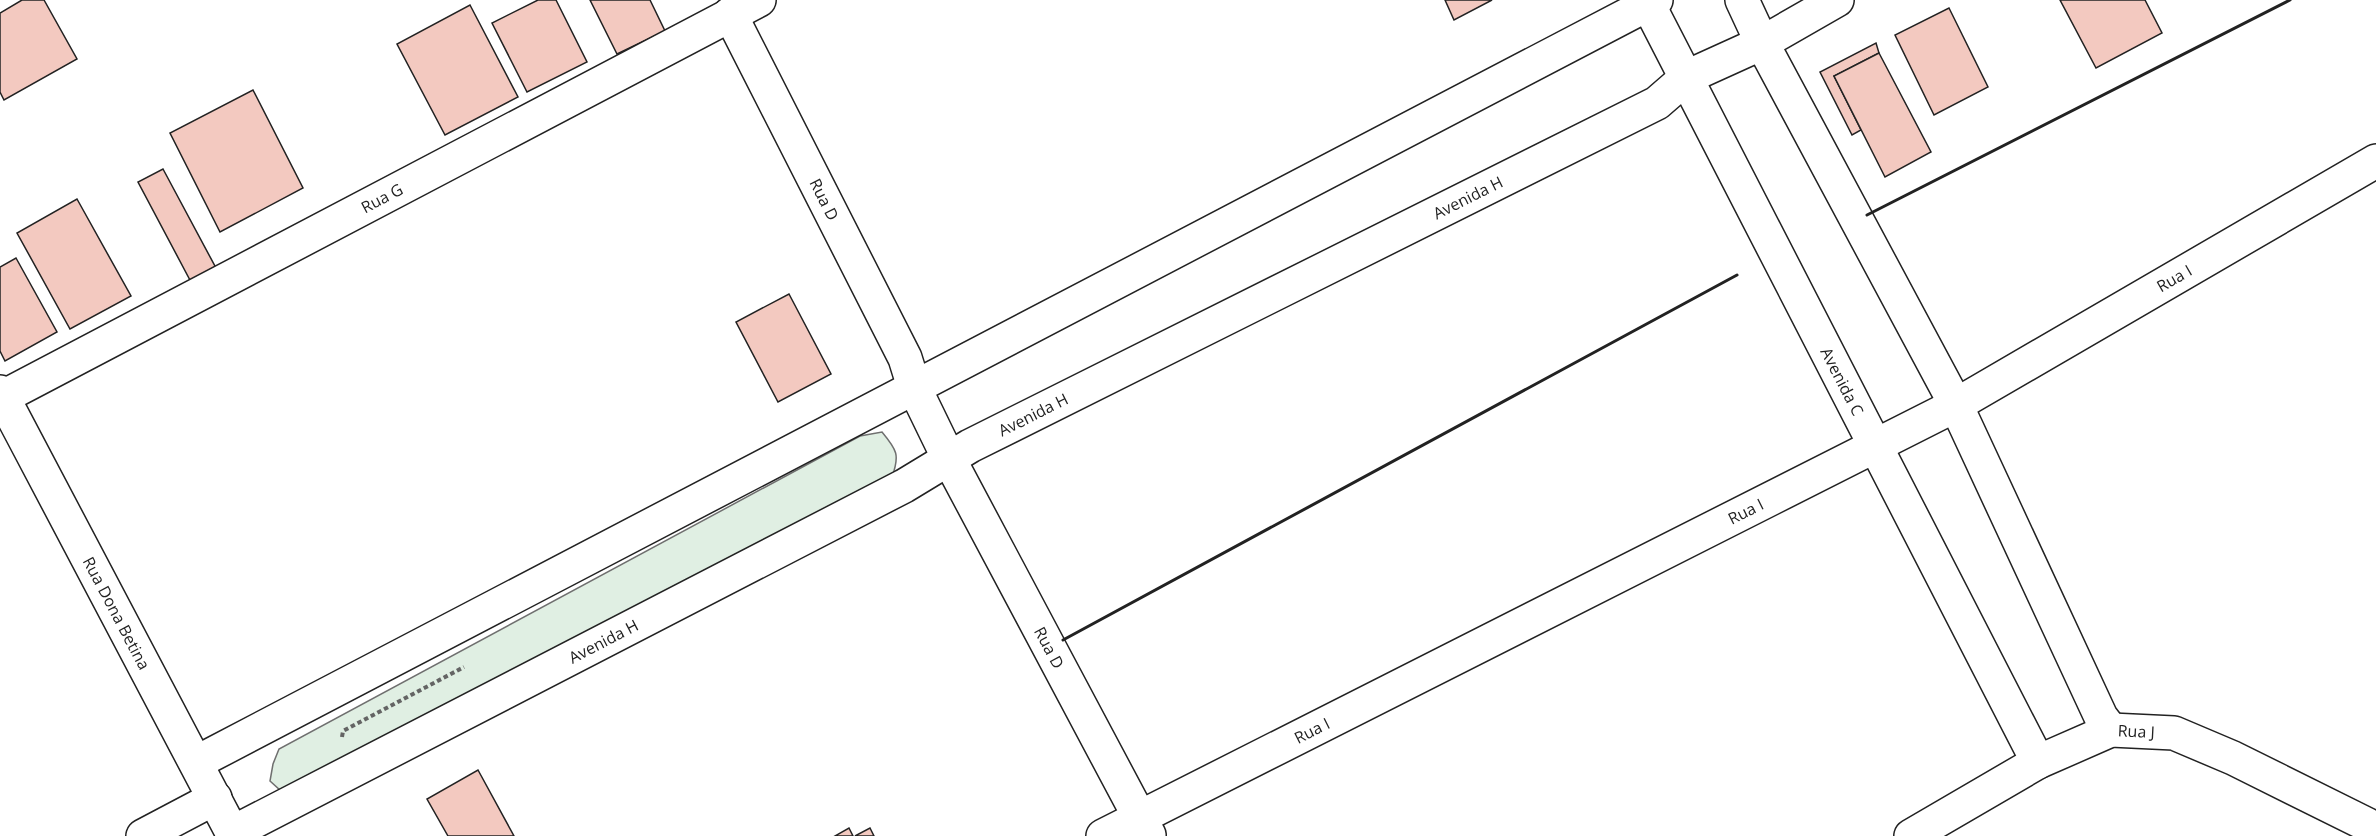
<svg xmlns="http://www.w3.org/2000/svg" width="2376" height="836" viewBox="0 0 2376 836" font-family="'Open Sans',sans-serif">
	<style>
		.green { fill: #e0efe3; stroke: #6f6f6f; stroke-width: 1.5 }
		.building { fill: #f3c9c0; stroke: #222; stroke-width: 1.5 }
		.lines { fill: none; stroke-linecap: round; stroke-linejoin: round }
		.minor-casing { stroke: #222; stroke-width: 36 }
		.path { stroke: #646464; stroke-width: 4; stroke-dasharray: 4.5 3; stroke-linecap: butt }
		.minor { stroke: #fff; stroke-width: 33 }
		.wall { stroke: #222; stroke-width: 3 }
		.labels { text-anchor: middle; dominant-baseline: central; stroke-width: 4.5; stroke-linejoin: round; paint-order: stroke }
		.street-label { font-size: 16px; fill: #222; stroke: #fff }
	</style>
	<rect width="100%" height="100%" fill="#fff"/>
	<path class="green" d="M882,432C897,450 900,455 892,477L280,790L270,781L273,764L279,749L860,436Z"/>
	<g class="building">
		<polygon points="22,0 44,0 77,59 4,100 0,92 0,13"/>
		<polygon points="538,0 556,0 587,62 527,92 492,23"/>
		<polygon points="590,0 650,0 665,31 617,54"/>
		<polygon points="1445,0 1492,0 1454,20"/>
		<polygon points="2060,0 2145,0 2162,33 2096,68"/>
		<polygon points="470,5 518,97 445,135 397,44"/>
		<polygon points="1949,8 1988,87 1934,115 1895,35"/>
		<polygon points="1876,43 1879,53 1834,76 1861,130 1852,135 1820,72"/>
		<polygon points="1879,53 1931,152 1885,177 1834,76"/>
		<polygon points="253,90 303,188 220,232 170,133"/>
		<polygon points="163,169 216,268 191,282 138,182"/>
		<polygon points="77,199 131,296 70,329 17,233"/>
		<polygon points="16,258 57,332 5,361 0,351 0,267"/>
		<polygon points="789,294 831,374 778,402 736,322"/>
		<polygon points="478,770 514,836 448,836 427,799"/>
		<polygon points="849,828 853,836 835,836"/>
		<polygon points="870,828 874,836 855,836"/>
	</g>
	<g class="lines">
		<g class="minor-casing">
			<g id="minor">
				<path id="s1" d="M1646,0L2038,762"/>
				<polyline points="1742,0 1762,43 1956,405 2101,717 2111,730"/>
				<path id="s2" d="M730,14L905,358L914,387L949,459L1149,835"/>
				<path id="s3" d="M0,392L234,836"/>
				<path id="s4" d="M3,397L759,0"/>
				<polyline points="198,765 209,756 1656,0"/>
				<path id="s5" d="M232,833L904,486L970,446L1657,103L1687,77L1762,43L1837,0"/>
				<polyline points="143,836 215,798"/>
				<path id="s6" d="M1103,836L1956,405L2376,161"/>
				<path id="s7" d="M1911,836L2038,762L2111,730L2174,733L2233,758L2366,824"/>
			</g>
		</g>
		<polyline class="path" points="342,737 343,731 464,667"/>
		<use href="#minor" class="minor"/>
		<g class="wall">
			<polyline points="1867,215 2290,0"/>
			<polyline points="1063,640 1737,275"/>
		</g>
	</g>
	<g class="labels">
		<g class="street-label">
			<text stroke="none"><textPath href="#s5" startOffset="1390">Avenida H</textPath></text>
			<text stroke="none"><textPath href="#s4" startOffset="428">Rua G</textPath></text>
			<text stroke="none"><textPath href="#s2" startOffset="208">Rua D</textPath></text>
			<text stroke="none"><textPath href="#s6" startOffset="1208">Rua I</textPath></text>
			<text stroke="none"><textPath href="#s1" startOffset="429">Avenida C</textPath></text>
			<text stroke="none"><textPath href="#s5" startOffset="904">Avenida H</textPath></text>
			<text stroke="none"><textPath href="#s6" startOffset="720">Rua I</textPath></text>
			<text stroke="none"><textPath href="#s3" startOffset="250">Rua Dona Betina</textPath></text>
			<text stroke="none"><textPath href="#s5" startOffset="418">Avenida H</textPath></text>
			<text stroke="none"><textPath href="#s2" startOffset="710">Rua D</textPath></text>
			<text stroke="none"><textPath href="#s6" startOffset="234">Rua I</textPath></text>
			<text stroke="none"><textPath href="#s7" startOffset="252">Rua J</textPath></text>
		</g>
	</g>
</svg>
